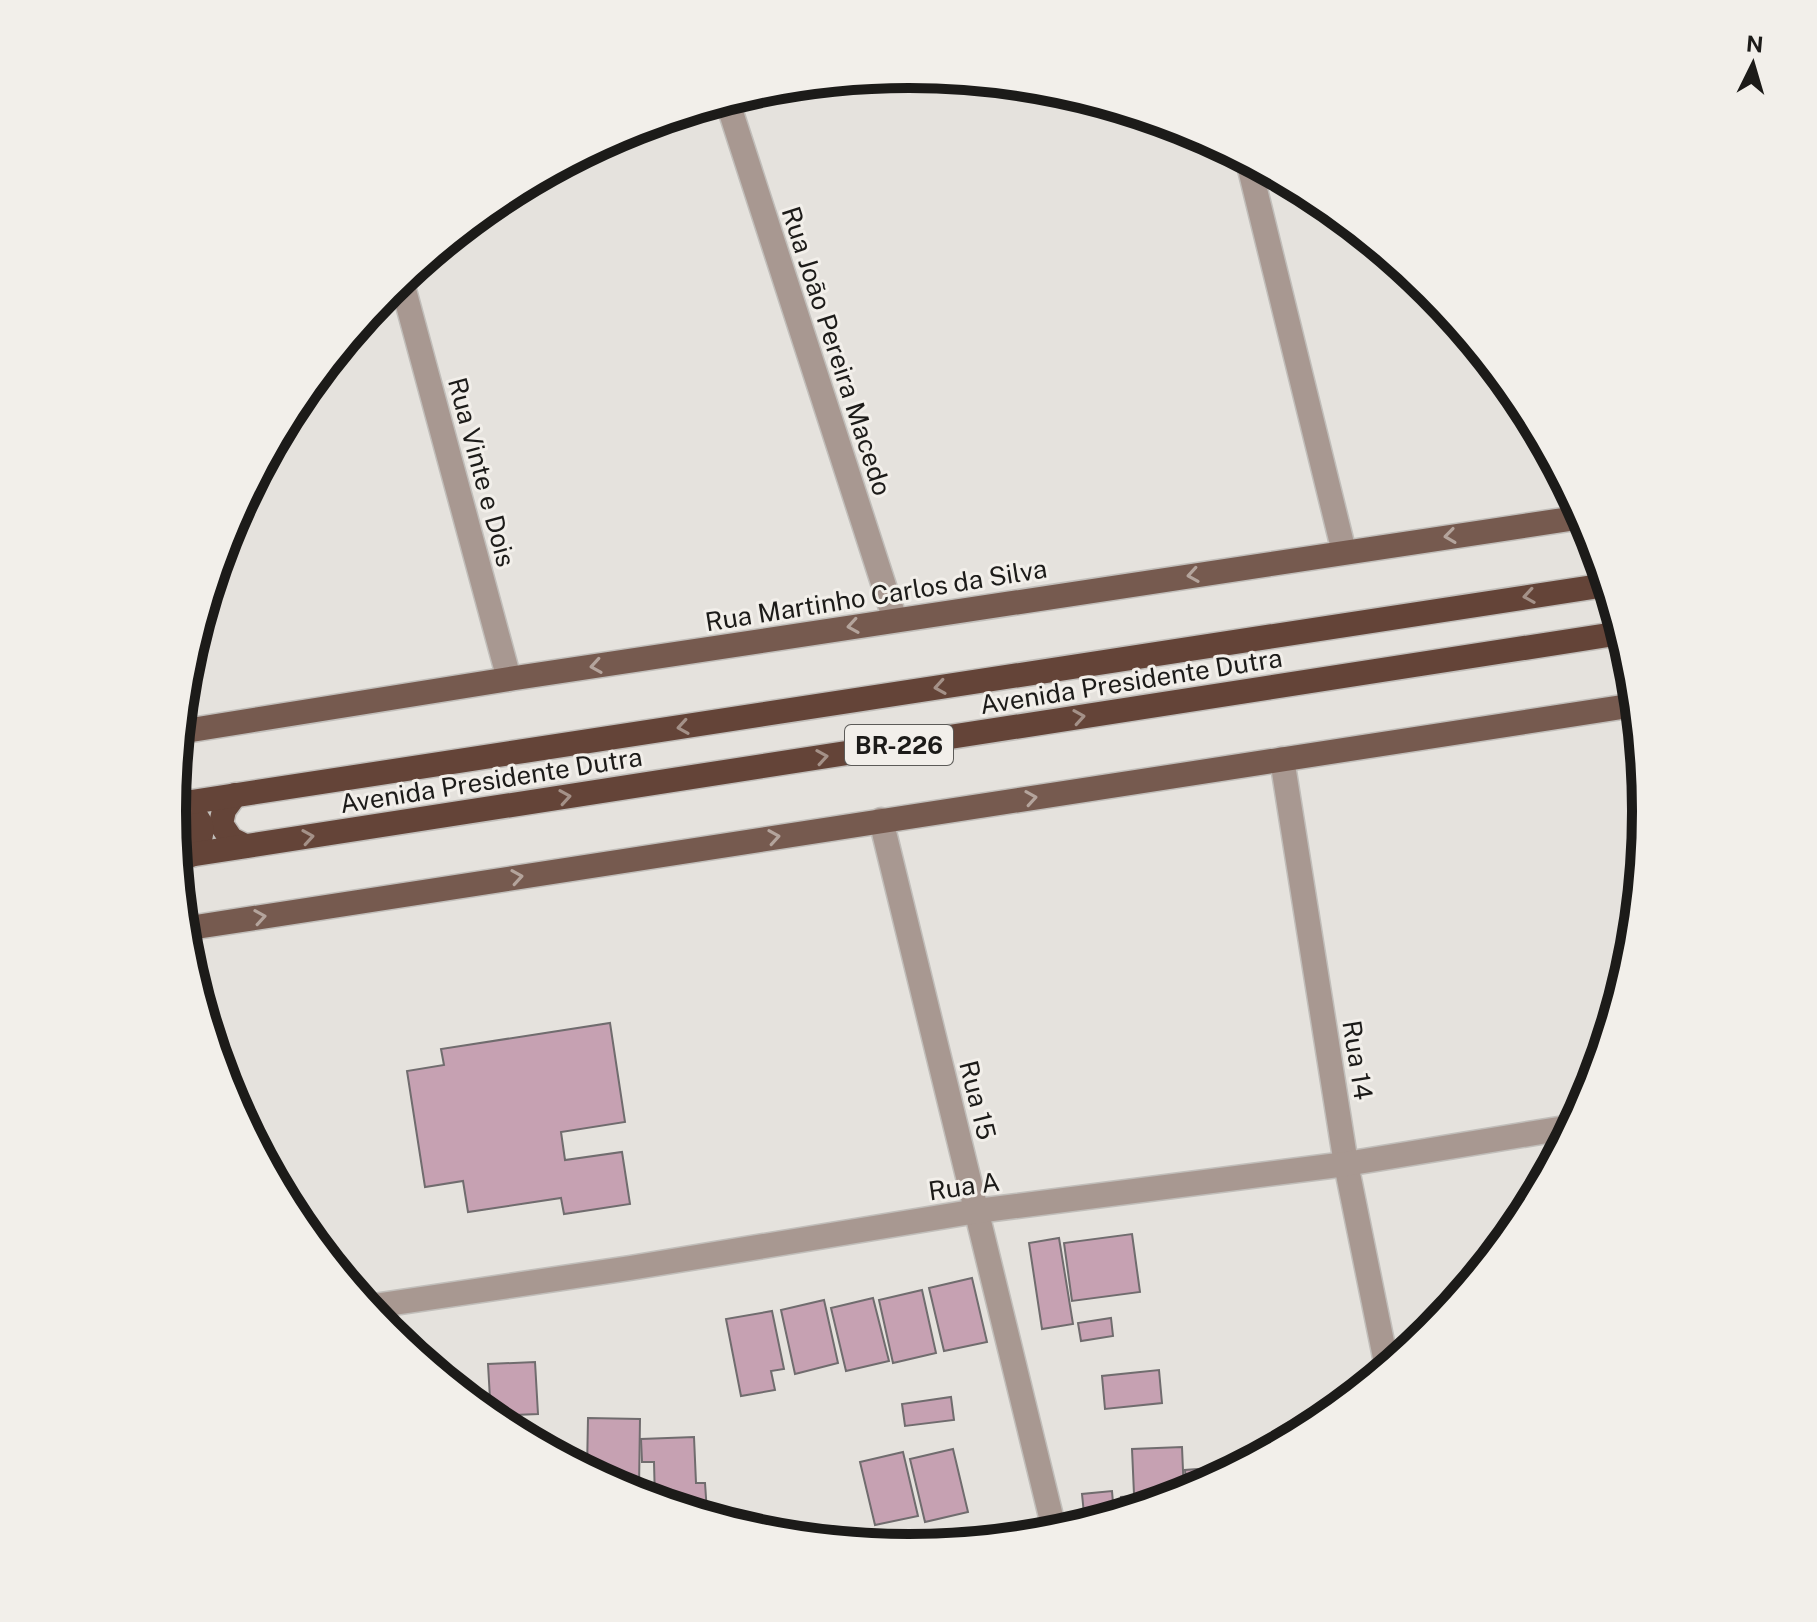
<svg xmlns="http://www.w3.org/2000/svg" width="1817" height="1622" viewBox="0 0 1817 1622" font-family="'Public Sans',sans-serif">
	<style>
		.building { fill: #c6a1b2; stroke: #706c6e; stroke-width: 2 }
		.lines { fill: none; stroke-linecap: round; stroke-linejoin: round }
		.minor-casing { stroke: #c1beba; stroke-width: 27 }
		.major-casing { stroke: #c1beba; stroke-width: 27 }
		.highway-casing { stroke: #c1beba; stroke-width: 27 }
		.minor { stroke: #a89891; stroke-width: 24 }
		.major { stroke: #765a4f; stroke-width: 24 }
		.highway { stroke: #644438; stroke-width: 24 }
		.oneway { stroke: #b4a49c }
		.oneway2 { stroke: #a49188 }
		.labels { text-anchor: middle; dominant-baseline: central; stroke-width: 6; stroke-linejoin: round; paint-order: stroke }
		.shield { fill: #f2efea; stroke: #5c5b58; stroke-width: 2 }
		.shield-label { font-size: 24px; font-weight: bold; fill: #1c1b19 }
		.street-label { font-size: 26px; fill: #1c1b19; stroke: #f2efea }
		.rim { fill: none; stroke: #1c1b19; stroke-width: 10 }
	</style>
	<rect width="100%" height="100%" fill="#e5e2dd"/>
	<g class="building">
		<polygon points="610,1023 625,1122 561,1132 565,1160 622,1152 630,1204 564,1214 561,1198 468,1212 463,1181 425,1187 407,1071 444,1065 441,1049"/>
		<polygon points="1132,1234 1140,1292 1072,1301 1064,1243"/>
		<polygon points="1059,1238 1073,1324 1042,1329 1029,1243"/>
		<polygon points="972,1278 987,1342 944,1351 929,1288"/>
		<polygon points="922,1290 936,1353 893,1363 879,1300"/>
		<polygon points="873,1298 889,1361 846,1371 831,1308"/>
		<polygon points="824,1300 838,1363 795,1374 781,1310"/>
		<polygon points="772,1311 784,1369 771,1371 775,1390 741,1396 726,1319"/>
		<polygon points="1111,1318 1113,1336 1081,1341 1078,1323"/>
		<polygon points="535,1362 538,1414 491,1416 488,1364"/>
		<polygon points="1159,1370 1162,1403 1105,1409 1102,1376"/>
		<polygon points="951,1397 954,1420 905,1426 902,1404"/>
		<polygon points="588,1418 640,1419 639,1488 618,1487 587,1471"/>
		<polygon points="694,1437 696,1483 705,1483 707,1512 695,1513 655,1501 654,1462 642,1462 641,1439"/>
		<polygon points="1182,1447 1184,1494 1151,1504 1150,1494 1134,1494 1132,1449"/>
		<polygon points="953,1449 968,1512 925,1522 910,1459"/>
		<polygon points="903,1452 918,1516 875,1525 860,1462"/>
		<polygon points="1239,1466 1190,1492 1187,1493 1185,1470"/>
		<polygon points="1112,1491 1114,1515 1085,1524 1082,1494"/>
		<polygon points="1148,1495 1148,1505 1123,1513 1121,1497"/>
	</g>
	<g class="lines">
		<g class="minor-casing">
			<g id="minor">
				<polyline points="727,100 895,620"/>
				<polyline points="1248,161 1344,552"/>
				<polyline points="401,279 509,679"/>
				<polyline points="1282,759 1346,1164 1387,1367"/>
				<polyline points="881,820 1055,1533"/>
				<polyline points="367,1307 630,1268 977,1211 1346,1164 1571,1127"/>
			</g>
		</g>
		<g class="major-casing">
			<g id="major">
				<polyline points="179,732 509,679 1583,517"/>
				<polyline points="183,929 1635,705"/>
			</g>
		</g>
		<g class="highway-casing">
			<g id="highway">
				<polyline points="235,795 224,810 221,824 231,839 245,846"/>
				<path d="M182,803C204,822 208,829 191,855"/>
				<polyline points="172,805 1606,585"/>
				<polyline points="176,857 1621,633"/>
			</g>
		</g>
		<use href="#minor" class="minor"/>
		<use href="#major" class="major"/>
		<use href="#highway" class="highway"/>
	</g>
	<defs><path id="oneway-chevron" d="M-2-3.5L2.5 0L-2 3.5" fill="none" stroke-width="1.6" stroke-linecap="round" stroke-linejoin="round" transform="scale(2)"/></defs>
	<g class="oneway">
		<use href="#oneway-chevron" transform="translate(1450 536) rotate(172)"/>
		<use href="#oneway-chevron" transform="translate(1193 575) rotate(171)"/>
		<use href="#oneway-chevron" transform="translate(853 626) rotate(171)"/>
		<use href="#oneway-chevron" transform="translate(596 666) rotate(171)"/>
		<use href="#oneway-chevron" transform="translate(1031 798) rotate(-9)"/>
		<use href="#oneway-chevron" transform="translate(774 837) rotate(-9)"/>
		<use href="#oneway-chevron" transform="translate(517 877) rotate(-9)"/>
		<use href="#oneway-chevron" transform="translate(260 917) rotate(-9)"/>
	</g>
	<g class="oneway2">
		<use href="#oneway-chevron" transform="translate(1529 596) rotate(171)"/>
		<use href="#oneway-chevron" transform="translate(940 687) rotate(171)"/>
		<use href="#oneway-chevron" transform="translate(1079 717) rotate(-9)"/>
		<use href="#oneway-chevron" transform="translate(683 727) rotate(171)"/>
		<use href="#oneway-chevron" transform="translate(822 757) rotate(-9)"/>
		<use href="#oneway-chevron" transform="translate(565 797) rotate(-9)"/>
		<use href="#oneway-chevron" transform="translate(308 837) rotate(-9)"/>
	</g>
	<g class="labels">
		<rect class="shield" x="845" y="725" width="108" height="40" rx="6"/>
		<g class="shield-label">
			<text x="899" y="745">BR-226</text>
		</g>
		<g class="street-label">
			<text transform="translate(837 351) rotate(72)">Rua João Pereira Macedo</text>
			<text transform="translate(482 472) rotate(75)">Rua Vinte e Dois</text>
			<text transform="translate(876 595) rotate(-9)">Rua Martinho Carlos da Silva</text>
			<text transform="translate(1131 681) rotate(-9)">Avenida Presidente Dutra</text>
			<text transform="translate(491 780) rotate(-9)">Avenida Presidente Dutra</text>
			<text transform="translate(1358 1060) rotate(81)">Rua 14</text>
			<text transform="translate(978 1100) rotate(76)">Rua 15</text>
			<text transform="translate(964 1186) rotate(-8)">Rua A</text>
		</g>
	</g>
	<path d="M0 0H1817V1622H0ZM186 811a723 723 0 1 1 1446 0a723 723 0 1 1-1446 0Z" fill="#f2efea" fill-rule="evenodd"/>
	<path class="rim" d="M186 811a723 723 0 1 1 1446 0a723 723 0 1 1-1446 0Z"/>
	<g transform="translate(1753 64) rotate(5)" stroke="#f2efea" stroke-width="6" paint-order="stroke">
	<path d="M0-6L14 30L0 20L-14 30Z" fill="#1c1b19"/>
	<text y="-12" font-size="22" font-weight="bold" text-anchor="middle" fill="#1c1b19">N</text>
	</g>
</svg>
